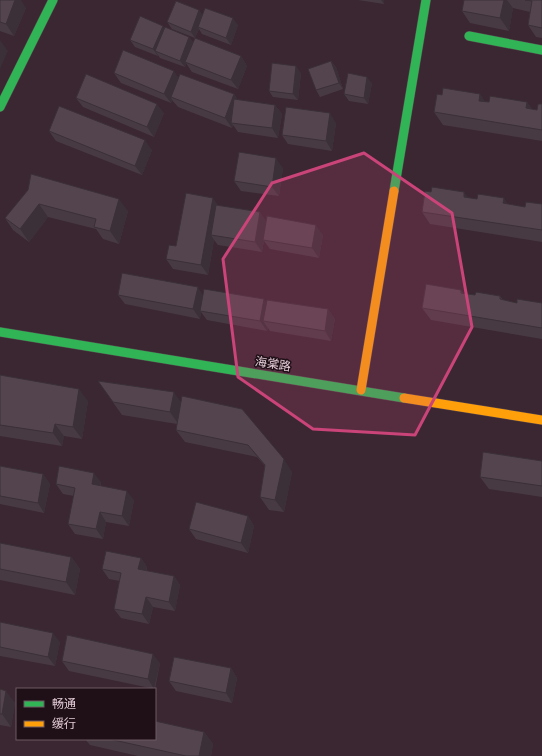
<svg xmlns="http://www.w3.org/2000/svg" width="542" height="756" viewBox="0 0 542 756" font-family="Arial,'Noto Sans SC',sans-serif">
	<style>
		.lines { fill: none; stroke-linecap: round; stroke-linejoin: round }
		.fast-casing { stroke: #56454e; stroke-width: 10 }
		.slow-casing { stroke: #56454e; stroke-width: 10 }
		.fast { stroke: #30b455; stroke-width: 9 }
		.slow { stroke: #ff9f0a; stroke-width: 9 }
		.wall { fill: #483a43 }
		.shaded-wall { fill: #3b3037 }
		.building { fill: #54444e; stroke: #3b3037 }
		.marked { fill: #ca447a; fill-opacity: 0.2; stroke: #ca447a; stroke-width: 3; stroke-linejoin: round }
		.labels { text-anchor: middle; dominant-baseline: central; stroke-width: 3; stroke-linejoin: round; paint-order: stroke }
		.street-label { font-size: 12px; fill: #e1cad5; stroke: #1f0f17 }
	</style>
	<rect width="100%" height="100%" fill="#3a2731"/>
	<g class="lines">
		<g class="fast-casing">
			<g id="fast">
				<polyline points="469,36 542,50"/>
				<polyline points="0,107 53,0"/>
				<polyline points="394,191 426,0"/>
				<polyline points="0,332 404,398"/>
			</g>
		</g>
		<g class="slow-casing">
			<g id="slow">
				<polyline points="361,390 394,191"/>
				<polyline points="404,398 542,420"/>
			</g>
		</g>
		<use href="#fast" class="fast"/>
		<use href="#slow" class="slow"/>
	</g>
	<g class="wall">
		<polygon points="0,0 26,8 14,36 0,31"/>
		<polygon points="358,0 384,0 384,4"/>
		<polygon points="464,0 542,0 542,38 536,37 528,25 530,12 513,8 509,31 470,23 462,11"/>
		<polygon points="199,10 202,15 238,25 231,45 202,34 199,29 195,38 172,29 167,22"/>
		<polygon points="164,28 189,37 193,42 241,56 247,66 238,89 192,72 186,63 185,67 160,58 158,55 158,56 135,47 130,40"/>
		<polygon points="331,61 336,67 343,89 320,97 316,90"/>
		<polygon points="114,73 178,78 234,94 238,100 275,105 282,114 278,138 238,132 233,125 232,128 178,107 172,100 171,103 121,83"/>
		<polygon points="301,73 298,100 273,97 269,91"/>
		<polygon points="372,83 368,104 349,101 344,94"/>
		<polygon points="480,94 485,102 527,102 532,109 537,110 542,104 542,141 443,125 434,112 442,95"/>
		<polygon points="76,98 164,113 154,137 83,107"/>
		<polygon points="336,123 332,151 288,144 282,135"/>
		<polygon points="49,131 152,150 142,175 56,141"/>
		<polygon points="283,168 279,196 241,191 234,181"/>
		<polygon points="28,190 128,211 119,244 103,239 96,229 48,217 29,242 13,230 5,218"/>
		<polygon points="468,198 477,199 504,198 507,204 525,207 542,204 542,242 430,224 422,212"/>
		<polygon points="218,206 266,221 323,235 319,258 270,249 264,241 262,252 218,245 214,240 208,275 173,269 166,259 176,246"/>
		<polygon points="461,290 464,294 475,295 500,296 503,300 517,303 542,303 542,339 431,320 422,308"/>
		<polygon points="118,295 203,295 328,309 335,319 331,341 270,331 268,328 267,331 207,320 201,312 200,319 125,304"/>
		<polygon points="0,375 88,401 82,439 64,436 62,446 0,436"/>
		<polygon points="98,381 181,402 292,472 284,512 269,510 260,497 265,466 257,457 185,442 176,430 177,424 122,415"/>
		<polygon points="542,461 542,497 489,489 480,477"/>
		<polygon points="0,466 43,474 50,484 44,513 0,504"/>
		<polygon points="101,482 101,486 134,500 129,526 106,522 103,539 75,534 68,524 74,496 63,494 56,484"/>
		<polygon points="248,516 254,526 248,553 196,539 189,529"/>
		<polygon points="0,543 71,557 80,569 75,595 0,580"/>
		<polygon points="141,558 147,567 147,571 174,576 180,585 175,611 153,607 149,624 121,618 114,609 120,581 109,579 102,569"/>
		<polygon points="0,622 60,642 55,666 0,656"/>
		<polygon points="62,661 160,663 155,689 69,671"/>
		<polygon points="231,668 237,678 232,703 176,691 169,681"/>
		<polygon points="0,689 15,703 11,727 0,725"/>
		<polygon points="204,732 213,744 211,756 138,756 90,745 85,739 155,739"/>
	</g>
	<g class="shaded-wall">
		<polygon points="15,0 21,0 26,8 14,36 6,24"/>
		<polygon points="381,0 384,0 384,4"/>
		<polygon points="504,0 507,0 513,8 509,31 500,18"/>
		<polygon points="199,10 204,17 198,27 199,29 195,38 191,32"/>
		<polygon points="233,18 238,25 231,45 226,38"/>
		<polygon points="163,26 168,32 155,51 158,55 158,56 153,49"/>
		<polygon points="189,37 194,43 185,62 186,63 185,67 180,61"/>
		<polygon points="0,40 8,51 0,69"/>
		<polygon points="241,56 247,66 238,89 231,80"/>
		<polygon points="331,61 336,67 343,89 339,83"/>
		<polygon points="296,66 301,73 298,100 293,94"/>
		<polygon points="174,71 180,80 171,97 172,100 171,103 164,94"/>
		<polygon points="367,77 372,83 368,104 364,98"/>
		<polygon points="234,94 241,104 231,123 233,125 232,128 225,118"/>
		<polygon points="480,94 489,107 479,101"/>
		<polygon points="527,102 536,114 526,108"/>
		<polygon points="157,104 164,113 154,137 147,127"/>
		<polygon points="275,105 282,114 278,138 272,128"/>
		<polygon points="330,113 336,123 332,151 326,141"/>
		<polygon points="145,140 152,150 142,175 135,166"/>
		<polygon points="276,158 283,168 279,196 272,187"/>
		<polygon points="464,192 473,204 464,197"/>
		<polygon points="213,198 220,208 211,235 214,240 208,275 201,265"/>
		<polygon points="504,198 512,211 503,203"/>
		<polygon points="119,199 128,211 119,244 110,231"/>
		<polygon points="39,204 48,217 29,242 20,229"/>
		<polygon points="260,212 267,222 263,240 264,241 262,252 255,242"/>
		<polygon points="316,225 323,235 319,258 312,248"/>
		<polygon points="198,287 204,297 200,311 201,312 200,319 193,309"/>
		<polygon points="264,299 271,309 263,321 268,328 267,331 260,321"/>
		<polygon points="328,309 335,319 331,341 325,331"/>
		<polygon points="79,389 88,401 82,439 73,427"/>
		<polygon points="174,392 183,405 179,425 170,412"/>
		<polygon points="55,424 64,436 62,446 53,433"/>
		<polygon points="284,459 292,472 284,512 275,500"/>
		<polygon points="94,473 101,482 99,494 92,484"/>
		<polygon points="43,474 50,484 44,513 38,503"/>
		<polygon points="127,491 134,500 129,526 122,516"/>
		<polygon points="100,512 106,522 103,539 96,529"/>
		<polygon points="248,516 254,526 248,553 241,543"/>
		<polygon points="71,557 80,569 75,595 66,582"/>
		<polygon points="141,558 147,567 145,579 138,569"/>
		<polygon points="174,576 180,585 175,611 169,602"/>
		<polygon points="146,597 153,607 149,624 142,614"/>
		<polygon points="53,633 60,642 55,666 48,657"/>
		<polygon points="153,654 160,663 154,689 148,679"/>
		<polygon points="231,668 237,678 232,703 226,693"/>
		<polygon points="6,691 15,703 11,727 2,714"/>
		<polygon points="204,732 213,744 211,756 199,756"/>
	</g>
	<g class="building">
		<polygon points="0,0 15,0 6,24 0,22"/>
		<polygon points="464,0 504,0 500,18 462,11"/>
		<polygon points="525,0 542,0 542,28 528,25 532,1"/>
		<polygon points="176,1 199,10 191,32 167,22"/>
		<polygon points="205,8 233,18 226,38 198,27"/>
		<polygon points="140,16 163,26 153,49 130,40"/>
		<polygon points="165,27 189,37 180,61 155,51"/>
		<polygon points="195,38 241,56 231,80 185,62"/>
		<polygon points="123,50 174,71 164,94 114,73"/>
		<polygon points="331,61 339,83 316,90 308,69"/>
		<polygon points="272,63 296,66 293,94 269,91"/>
		<polygon points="348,73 367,77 364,98 344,94"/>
		<polygon points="86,74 157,104 147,127 76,98"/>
		<polygon points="180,74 234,94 225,118 171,97"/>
		<polygon points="443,88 480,94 479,101 489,102 490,96 527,102 526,108 537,110 538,104 542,104 542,130 434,112 437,94 442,95"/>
		<polygon points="234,99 275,105 272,128 231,123"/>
		<polygon points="59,106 145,140 135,166 49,131"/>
		<polygon points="286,107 330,113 326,141 282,135"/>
		<polygon points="239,152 276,158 272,187 234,181"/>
		<polygon points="31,174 119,199 110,231 94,227 96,219 39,204 20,229 5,218 28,190"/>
		<polygon points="432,187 464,192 464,197 477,199 478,194 504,198 503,203 525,207 526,202 542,204 542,230 422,212 425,191 431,192"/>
		<polygon points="186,193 213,198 201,265 166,259 169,245 176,246"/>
		<polygon points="216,205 260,212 255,242 211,235"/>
		<polygon points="267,216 316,225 312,248 263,240"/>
		<polygon points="122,273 198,287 193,309 118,295"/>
		<polygon points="426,284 461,290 461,293 475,295 476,292 500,296 500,299 517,303 517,299 542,303 542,328 422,308"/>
		<polygon points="204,289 264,299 260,321 200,311"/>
		<polygon points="267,300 328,309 325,331 263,321"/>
		<polygon points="0,375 79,389 73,427 55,424 53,433 0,425"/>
		<polygon points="98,381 174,392 170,412 113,402"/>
		<polygon points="182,396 242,409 284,459 275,500 260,497 265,465 248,445 176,430"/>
		<polygon points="483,452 542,461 542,486 480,477"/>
		<polygon points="0,466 43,474 38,503 0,496"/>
		<polygon points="59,466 94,473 92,484 127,491 122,516 100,512 96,529 68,524 75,488 56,484"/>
		<polygon points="196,502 248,516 241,543 189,529"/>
		<polygon points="0,543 71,557 66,582 0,569"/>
		<polygon points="106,551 141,558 138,569 174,576 169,602 146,597 142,614 114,609 121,573 102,569"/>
		<polygon points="0,622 53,633 48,657 0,647"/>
		<polygon points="67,635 153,654 148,679 62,661"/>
		<polygon points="174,657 231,668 226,693 169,681"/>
		<polygon points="0,689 6,691 2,714 0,714"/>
		<polygon points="17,713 17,720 16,720"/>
		<polygon points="155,721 204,732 199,756 186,756 109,739 155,739"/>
	</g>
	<path class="marked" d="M364,153L452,213L472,327L415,435L313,429L238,377L223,259L272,183Z"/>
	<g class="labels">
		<g class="street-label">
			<text transform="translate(273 364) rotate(9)">海棠路</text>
		</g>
	</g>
	<rect x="16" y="688" width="140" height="52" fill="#1f0f17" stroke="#6d5a63"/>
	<rect x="24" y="701" width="20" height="6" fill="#30b455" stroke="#6d5a63"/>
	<text x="52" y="708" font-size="12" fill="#e1cad5">畅通</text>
	<rect x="24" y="721" width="20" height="6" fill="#ff9f0a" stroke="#6d5a63"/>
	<text x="52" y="728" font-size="12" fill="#e1cad5">缓行</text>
</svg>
